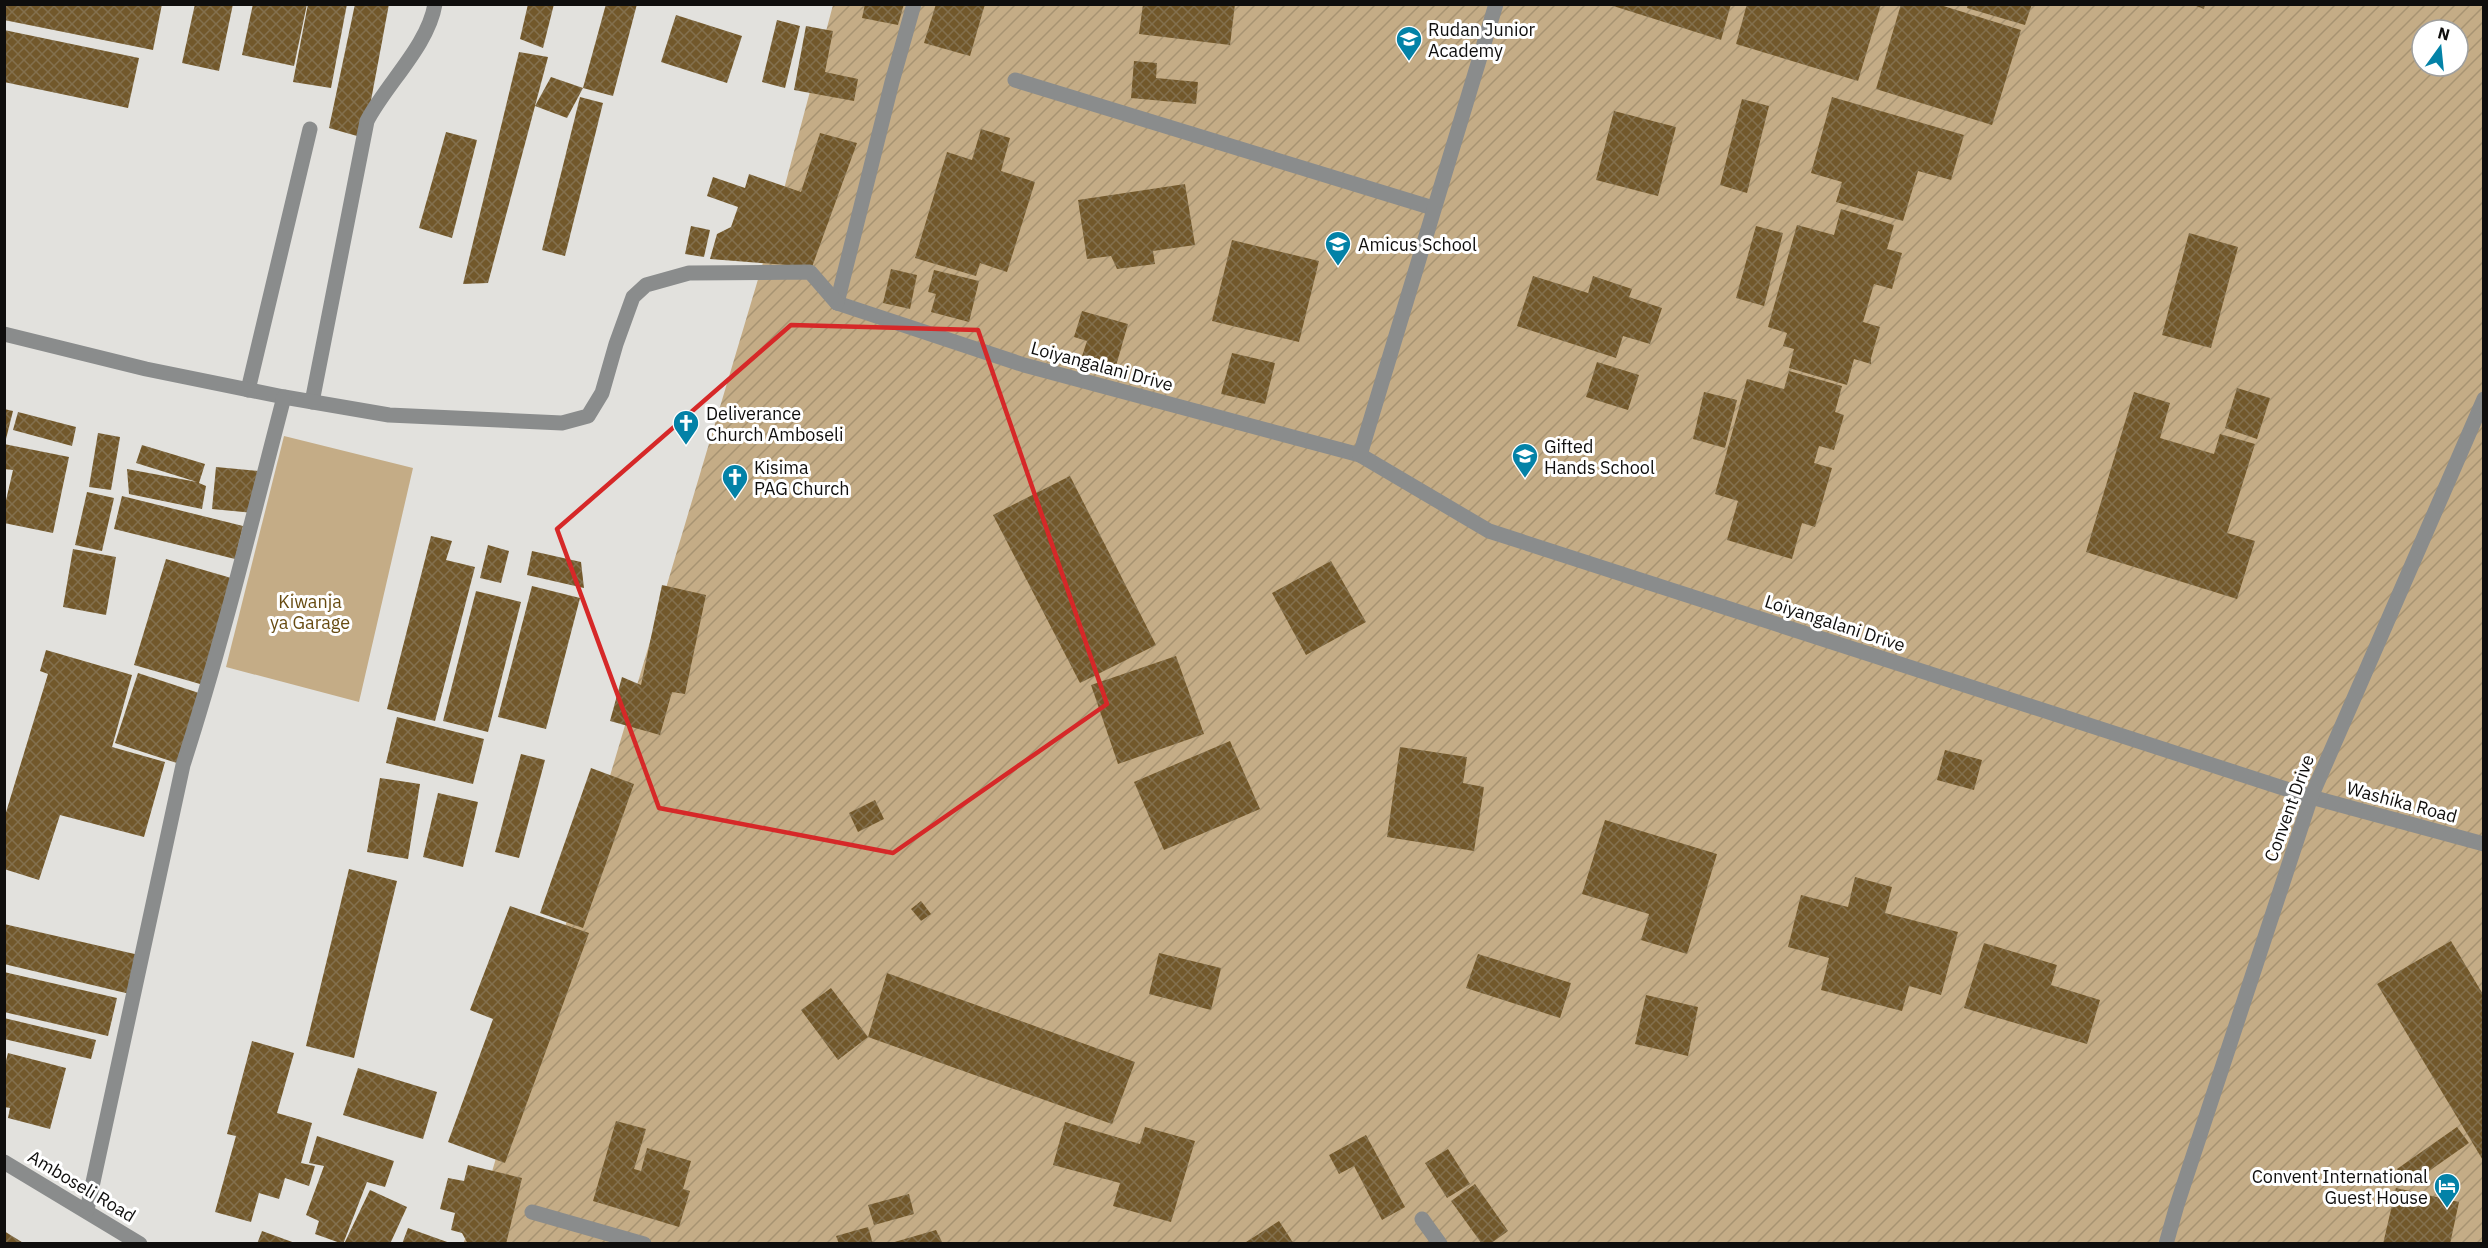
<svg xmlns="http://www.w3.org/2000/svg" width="2488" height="1248" viewBox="0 0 2488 1248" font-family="'IBM Plex Sans',sans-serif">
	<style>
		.green { fill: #c4ac86 }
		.garden { fill: url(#garden-furrows); fill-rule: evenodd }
		.building { fill: url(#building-cross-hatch) }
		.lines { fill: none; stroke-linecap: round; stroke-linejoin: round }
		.service { stroke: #8a8c8c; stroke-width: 15 }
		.minor { stroke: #8a8c8c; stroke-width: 15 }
		.marked { fill: none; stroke: #d62828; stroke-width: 4.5; stroke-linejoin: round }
		.labels { text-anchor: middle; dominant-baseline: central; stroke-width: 6; stroke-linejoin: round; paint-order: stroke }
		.poi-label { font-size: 18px; fill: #0f0e0d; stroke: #fff; text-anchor: start }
		.street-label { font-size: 18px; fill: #0f0e0d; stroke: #fff }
		.park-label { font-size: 18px; fill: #674b11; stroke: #fff }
	</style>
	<defs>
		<pattern id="garden-furrows" width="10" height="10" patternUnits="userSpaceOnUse" patternTransform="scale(1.5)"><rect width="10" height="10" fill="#c4ac86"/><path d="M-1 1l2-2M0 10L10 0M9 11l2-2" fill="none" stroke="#a79372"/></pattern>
		<pattern id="building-cross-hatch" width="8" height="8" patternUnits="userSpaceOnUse" patternTransform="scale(1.5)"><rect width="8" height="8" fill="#72582b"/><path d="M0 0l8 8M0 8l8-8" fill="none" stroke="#83704e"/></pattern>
	</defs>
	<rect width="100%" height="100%" fill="#e2e1dd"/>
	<polygon class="green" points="284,436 413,468 359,702 226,667"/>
	<path class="garden" d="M833,5H2483V1243L463,1244L491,1175L776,219ZM2422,30H2458V66H2422Z"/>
	<g class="building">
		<polygon points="4,4 162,4 153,50 4,20"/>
		<polygon points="195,4 233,4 219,71 182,63"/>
		<polygon points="253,4 307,4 294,66 242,55"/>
		<polygon points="308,4 347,4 331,88 293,82"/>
		<polygon points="355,4 389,4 364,138 329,128"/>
		<polygon points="528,4 554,4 543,48 520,39"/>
		<polygon points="606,4 637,4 613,96 583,88"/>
		<polygon points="865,4 904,4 898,25 862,18"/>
		<polygon points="936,4 985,4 970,56 924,43"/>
		<polygon points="1143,4 1235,4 1230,45 1139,34"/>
		<polygon points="1607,4 1731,4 1721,40"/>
		<polygon points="1747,4 1881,4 1858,81 1736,44"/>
		<polygon points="1901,4 1937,4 2021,30 1992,125 1876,89"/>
		<polygon points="1968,4 2032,4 2025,25 1967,8"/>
		<polygon points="2191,4 2205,4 2204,9"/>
		<polygon points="676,15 742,36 727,83 661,62"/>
		<polygon points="777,20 800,26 785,88 762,82"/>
		<polygon points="806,26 833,31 825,72 858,79 854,101 794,90"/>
		<polygon points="4,30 139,58 128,108 4,82"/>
		<polygon points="519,52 548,57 488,283 463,284"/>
		<polygon points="1134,61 1157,63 1156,78 1198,82 1196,104 1131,98"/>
		<polygon points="551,77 583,88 567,118 535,106"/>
		<polygon points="580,97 603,103 565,256 542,250"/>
		<polygon points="1832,97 1964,135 1951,180 1918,171 1903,221 1836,202 1842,182 1811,173"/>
		<polygon points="1742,99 1769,106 1747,193 1720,185"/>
		<polygon points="1614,111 1676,127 1658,196 1596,180"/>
		<polygon points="981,129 1010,138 1001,171 1035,182 1007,272 980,263 976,276 915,258 947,152 972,160"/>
		<polygon points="446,132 477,140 452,238 419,228"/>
		<polygon points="820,133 857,143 812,267 710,259 717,234 731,227 738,207 707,196 713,177 745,188 749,174 801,192"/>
		<polygon points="1185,184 1195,245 1153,251 1155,264 1117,269 1111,256 1087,259 1078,200"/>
		<polygon points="1841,209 1894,225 1887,249 1902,253 1892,289 1874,284 1863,322 1880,327 1871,358 1871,364 1854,359 1847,385 1789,368 1794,349 1783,346 1787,333 1768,327 1797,225 1834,235"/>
		<polygon points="691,226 710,230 704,257 685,254"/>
		<polygon points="1756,226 1783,233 1764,306 1736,298"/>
		<polygon points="2189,233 2238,247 2211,348 2162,335"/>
		<polygon points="1232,240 1319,261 1299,342 1212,321"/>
		<polygon points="891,269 917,275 910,309 883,303"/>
		<polygon points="934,270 979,281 969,322 931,312 936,294 928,292"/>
		<polygon points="1533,276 1588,293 1593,276 1632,289 1629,297 1662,308 1650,344 1623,336 1616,358 1517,326"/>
		<polygon points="1082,311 1128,324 1116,366 1082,356 1087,341 1074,337"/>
		<polygon points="1232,353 1275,363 1265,404 1221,394"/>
		<polygon points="1597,362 1639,375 1628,410 1586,397"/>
		<polygon points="1789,371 1842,386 1835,412 1844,415 1834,450 1819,446 1814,463 1832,468 1815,527 1802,523 1792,559 1727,540 1738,501 1715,494 1747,379 1784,389"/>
		<polygon points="2237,388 2270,398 2257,439 2225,428"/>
		<polygon points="1704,392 1737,400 1725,448 1693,439"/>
		<polygon points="2134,392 2170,403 2160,438 2214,454 2220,434 2255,444 2227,533 2255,541 2237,599 2086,552"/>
		<polygon points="4,409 13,411 5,443 4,443"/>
		<polygon points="18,412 76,427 72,446 13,430"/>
		<polygon points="98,433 120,437 111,490 89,487"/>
		<polygon points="4,444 69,457 53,533 4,523 4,509 13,470 4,469"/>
		<polygon points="142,445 205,464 199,483 206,486 202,509 129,494 127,469 197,482 136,463"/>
		<polygon points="216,467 258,471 254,513 212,509"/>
		<polygon points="1070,476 1156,645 1080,683 993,515"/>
		<polygon points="87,492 114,498 102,551 75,545"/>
		<polygon points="122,496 243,526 235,559 114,529"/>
		<polygon points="431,536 452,541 446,560 475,567 435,721 387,709"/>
		<polygon points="488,545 509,551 501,583 480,578"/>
		<polygon points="73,549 116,557 106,615 63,607"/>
		<polygon points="532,551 581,562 584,588 527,575"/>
		<polygon points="166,559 238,580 207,686 134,665"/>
		<polygon points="1331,561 1366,622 1306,655 1272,593"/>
		<polygon points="662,585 706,595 685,694 672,692 660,735 610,721 622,677 641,685"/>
		<polygon points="532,586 580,598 546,729 498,717"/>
		<polygon points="476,591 521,602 488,732 443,721"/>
		<polygon points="46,650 132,675 112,747 165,762 144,837 60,815 39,880 4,869 4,819 48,674 40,671"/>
		<polygon points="1176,656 1204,734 1118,764 1091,685"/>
		<polygon points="138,673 205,695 183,765 115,743"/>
		<polygon points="397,717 484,739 473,784 386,763"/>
		<polygon points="1230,741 1260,809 1164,850 1134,782"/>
		<polygon points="1400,747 1467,757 1463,783 1484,787 1474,851 1387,837"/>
		<polygon points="1945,750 1982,760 1974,790 1937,780"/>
		<polygon points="521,754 545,760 519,858 495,852"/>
		<polygon points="591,768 634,784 583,928 540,913"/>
		<polygon points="380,778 420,784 408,859 367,852"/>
		<polygon points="438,793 478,802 463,867 423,857"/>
		<polygon points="875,800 884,819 858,832 849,813"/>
		<polygon points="1605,820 1717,854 1687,954 1641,940 1649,914 1582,894"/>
		<polygon points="349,869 397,881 354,1058 306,1046"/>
		<polygon points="1855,877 1892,887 1885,913 1958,932 1941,995 1909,986 1902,1011 1821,990 1829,958 1788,947 1801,895 1848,907"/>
		<polygon points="921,901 931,914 921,921 911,909"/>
		<polygon points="510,906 589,933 505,1163 448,1142 493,1019 470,1010"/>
		<polygon points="4,924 139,955 130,994 4,964"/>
		<polygon points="2451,941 2484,996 2484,1162 2377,984"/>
		<polygon points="1984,943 2057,965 2051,985 2100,1000 2087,1044 1964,1008"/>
		<polygon points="1159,953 1221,968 1211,1010 1149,994"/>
		<polygon points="1478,954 1571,983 1560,1018 1466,988"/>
		<polygon points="4,972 117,998 108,1036 4,1012"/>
		<polygon points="887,973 1135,1062 1112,1124 868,1037 838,1060 801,1010 831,988 868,1037"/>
		<polygon points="1646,995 1698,1007 1688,1056 1635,1044"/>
		<polygon points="4,1018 96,1040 91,1059 4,1039"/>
		<polygon points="252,1041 294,1053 277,1113 312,1123 301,1163 315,1166 309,1186 285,1178 279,1199 259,1193 251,1222 215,1212 236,1136 227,1134"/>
		<polygon points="8,1053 66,1068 50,1129 8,1118 10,1108 4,1107 4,1069"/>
		<polygon points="358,1068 437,1092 423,1139 343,1115"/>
		<polygon points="616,1121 646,1129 634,1169 641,1171 647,1148 691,1161 683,1189 690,1191 679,1227 593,1201"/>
		<polygon points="1065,1122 1140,1144 1145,1127 1195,1141 1171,1222 1113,1206 1120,1183 1053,1165"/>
		<polygon points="2457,1127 2469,1143 2409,1185 2397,1169"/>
		<polygon points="1366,1135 1405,1207 1382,1220 1354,1166 1339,1174 1329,1155"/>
		<polygon points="317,1136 394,1161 385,1187 367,1182 343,1244 315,1234 319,1221 306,1215 324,1166 309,1163"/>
		<polygon points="1448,1149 1470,1184 1447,1198 1425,1163"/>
		<polygon points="468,1165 522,1178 506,1244 468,1244 462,1233 451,1230 455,1213 440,1209 448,1178 464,1181"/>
		<polygon points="1475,1184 1508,1231 1490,1244 1482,1244 1451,1201"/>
		<polygon points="2396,1188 2459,1202 2450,1244 2383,1244"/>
		<polygon points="370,1190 407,1207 390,1244 344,1244"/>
		<polygon points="909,1194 914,1214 874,1225 868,1205"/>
		<polygon points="1279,1221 1294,1244 1243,1244"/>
		<polygon points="868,1227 873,1244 839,1244 836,1236"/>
		<polygon points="408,1228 450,1243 450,1244 402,1244"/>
		<polygon points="936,1230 943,1244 891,1244 891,1243"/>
		<polygon points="4,1231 25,1244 4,1244"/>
		<polygon points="262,1231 295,1243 295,1244 257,1244"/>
	</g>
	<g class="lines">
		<g class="service">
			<polyline points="248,390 310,129"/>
			<path d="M312,402L367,121C386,84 428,46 435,4"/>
			<polyline points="532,1212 644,1244"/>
			<polyline points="1422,1219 1440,1244"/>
		</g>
		<g class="minor">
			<polyline points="1015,80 1433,208"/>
			<polyline points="837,303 1024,365 1360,455 1489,531 2311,797 2484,844"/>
			<polyline points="837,303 892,82 914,4"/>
			<polyline points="4,334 146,369 284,397 389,415 562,423 588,416 602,393 616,344 633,297 646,285 689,273 810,272 837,303"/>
			<polyline points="1360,455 1496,4"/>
			<polyline points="4,1162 140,1244"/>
			<path d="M87,1210L183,765C222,644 252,520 284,397"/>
			<polyline points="2166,1244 2177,1205 2311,797 2484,399"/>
		</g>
	</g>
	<path class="marked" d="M791,325L978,330L1107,704L893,853L659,808L557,529Z"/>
	<defs>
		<g id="school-pin" transform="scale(1.35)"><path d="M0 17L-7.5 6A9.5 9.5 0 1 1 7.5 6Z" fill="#0382a7" stroke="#fff"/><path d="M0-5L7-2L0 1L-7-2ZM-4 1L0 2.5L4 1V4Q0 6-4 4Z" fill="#fff"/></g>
		<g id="church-pin" transform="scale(1.35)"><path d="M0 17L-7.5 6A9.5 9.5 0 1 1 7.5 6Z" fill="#0382a7" stroke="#fff"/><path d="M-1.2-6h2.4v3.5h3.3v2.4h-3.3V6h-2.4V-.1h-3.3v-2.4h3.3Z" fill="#fff"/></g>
		<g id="hotel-pin" transform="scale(1.35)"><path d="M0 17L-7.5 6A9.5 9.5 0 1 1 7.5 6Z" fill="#0382a7" stroke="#fff"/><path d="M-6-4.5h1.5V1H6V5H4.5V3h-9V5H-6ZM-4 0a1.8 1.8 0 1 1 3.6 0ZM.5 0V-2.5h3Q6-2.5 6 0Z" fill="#fff"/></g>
	</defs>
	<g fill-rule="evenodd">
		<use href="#school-pin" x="1409" y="39"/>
		<use href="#school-pin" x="1338" y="244"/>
		<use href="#church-pin" x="686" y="423"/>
		<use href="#school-pin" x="1525" y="456"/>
		<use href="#church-pin" x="735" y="477"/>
		<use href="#hotel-pin" x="2447" y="1186"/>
	</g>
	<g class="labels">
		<g class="poi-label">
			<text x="1428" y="29">Rudan Junior<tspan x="1428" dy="21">Academy</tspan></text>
			<text x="1358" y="244">Amicus School</text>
			<text x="706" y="413">Deliverance<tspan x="706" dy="21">Church Amboseli</tspan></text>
			<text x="1544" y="446">Gifted<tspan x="1544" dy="21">Hands School</tspan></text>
			<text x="754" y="467">Kisima<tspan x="754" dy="21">PAG Church</tspan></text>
			<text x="2428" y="1176" text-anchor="end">Convent International<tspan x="2428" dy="21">Guest House</tspan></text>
		</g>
		<g class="street-label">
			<text transform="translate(1102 366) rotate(15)">Loiyangalani Drive</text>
			<text transform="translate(1835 623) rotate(18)">Loiyangalani Drive</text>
			<text transform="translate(2402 802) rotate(15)">Washika Road</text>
			<text transform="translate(2289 808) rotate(-70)">Convent Drive</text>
			<text transform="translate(82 1186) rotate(31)">Amboseli Road</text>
		</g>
		<g class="park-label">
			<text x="310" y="601">Kiwanja<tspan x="310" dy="21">ya Garage</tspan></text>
		</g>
	</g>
	<rect width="2488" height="1248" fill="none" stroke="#0f0e0d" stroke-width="12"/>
	<g transform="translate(2440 48) rotate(15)"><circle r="28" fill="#ffffff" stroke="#9f9f9e" stroke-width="1.5"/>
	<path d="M0-4.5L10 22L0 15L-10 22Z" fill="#0382a7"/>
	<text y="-9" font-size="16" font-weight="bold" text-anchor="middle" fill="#0f0e0d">N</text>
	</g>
</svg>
